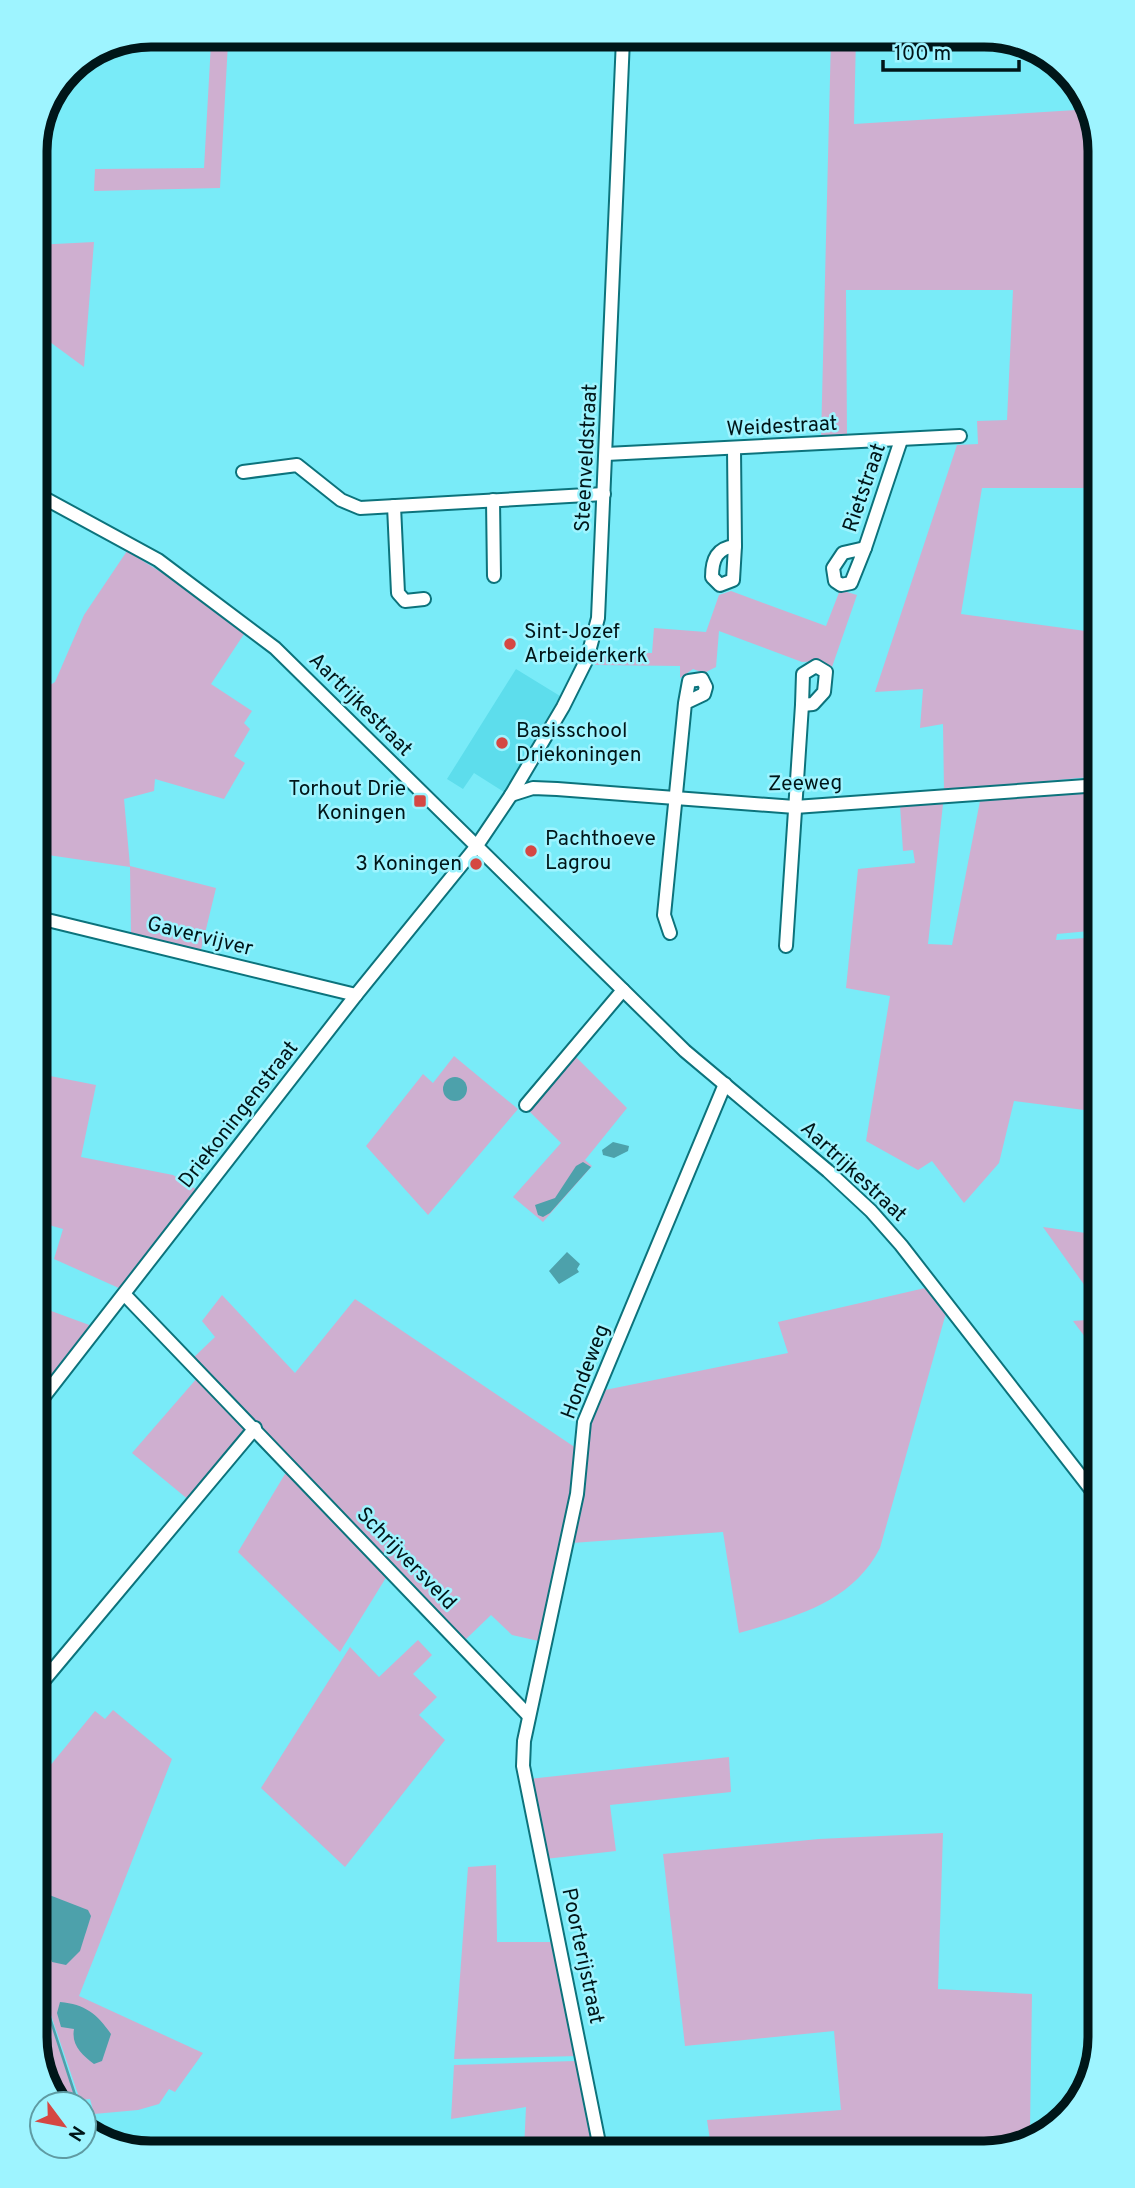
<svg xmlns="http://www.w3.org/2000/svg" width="1135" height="2188" viewBox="0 0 1135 2188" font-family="Overpass,sans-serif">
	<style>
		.built { fill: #5dddec }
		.green { fill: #cfafd0 }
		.water { fill: #4da1ab }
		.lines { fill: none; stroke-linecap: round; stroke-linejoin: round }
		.stream { stroke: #4da1ab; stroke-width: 2.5 }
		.minor-casing { stroke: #0c737c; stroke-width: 16 }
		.minor { stroke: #fff; stroke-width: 12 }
		.poi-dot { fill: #d54743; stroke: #9ef4ff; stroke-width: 2.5 }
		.labels { text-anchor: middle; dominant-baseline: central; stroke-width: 5; stroke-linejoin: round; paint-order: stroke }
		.street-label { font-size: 21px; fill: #001619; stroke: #9ef4ff }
		.poi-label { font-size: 21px; fill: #001619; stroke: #9ef4ff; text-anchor: start }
		.rim { fill: none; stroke: #001619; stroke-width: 9 }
	</style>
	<rect width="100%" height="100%" fill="#79ebf8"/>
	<polygon class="built" points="516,669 560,696 504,792 474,773 463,789 447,779"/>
	<g class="green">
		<polygon points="831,37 856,37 854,124 1092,109 1100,151 1100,492 1087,488 982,488 961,614 1100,633 1100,776 944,791 943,724 920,728 923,689 875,692 957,445 978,444 977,421 1007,420 1013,290 846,290 847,436 821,439"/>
		<polygon points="211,43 228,43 220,188 94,191 95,169 204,168"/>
		<polygon points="94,242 84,367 35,331 35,245"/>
		<polygon points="127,551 220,609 246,631 211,684 252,711 244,723 250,729 234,756 245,763 224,799 155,779 154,791 124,799 130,866 216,888 200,954 131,936 130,867 41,854 46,794 35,792 35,775 50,685 55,682 84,615"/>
		<polygon points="840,590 857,595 832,667 820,661 802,662 719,631 716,667 704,673 693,669 680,678 680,666 595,665 597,651 652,653 654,628 706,632 719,595 731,591 826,626"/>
		<polygon points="1100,792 1100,930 1057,934 1056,940 1100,937 1100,1112 1014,1101 999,1163 964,1203 932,1161 918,1170 866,1141 890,996 846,988 858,869 915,863 913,850 903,851 900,805 943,804 928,944 952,945 980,801"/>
		<polygon points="573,1054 627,1108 585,1160 592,1166 543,1222 513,1197 561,1143 526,1108"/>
		<polygon points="454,1056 518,1109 428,1215 366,1146 423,1074 433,1083"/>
		<polygon points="35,1073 96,1085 81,1157 173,1175 199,1191 121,1289 54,1259 63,1229 35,1221"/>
		<polygon points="1043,1227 1100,1235 1100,1307"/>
		<path d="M925,1288L946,1313L880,1548C852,1603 794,1617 739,1633L723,1532L572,1543L584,1489L587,1428L600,1391L788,1353L778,1322Z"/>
		<polygon points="222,1295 295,1373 355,1299 576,1448 576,1479 543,1642 512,1635 491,1615 464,1641 191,1360 215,1337 202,1321"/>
		<polygon points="35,1305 92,1326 35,1398"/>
		<polygon points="1100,1319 1100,1357 1073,1321"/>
		<polygon points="198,1377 250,1431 190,1501 132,1453"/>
		<polygon points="288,1469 387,1576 340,1652 238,1552"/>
		<polygon points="418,1640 432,1655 413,1674 437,1697 419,1715 445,1740 345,1867 261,1788 350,1647 379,1677"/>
		<polygon points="113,1710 172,1759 79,1996 203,2053 175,2092 169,2089 159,2104 138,2110 94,2114 90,2099 80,2100 39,1980 35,1979 35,1784 95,1711 105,1719"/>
		<polygon points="729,1757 731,1792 610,1805 616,1851 545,1859 529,1779"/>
		<polygon points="943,1833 938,1989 1032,1994 1030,2130 1048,2128 1029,2144 711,2147 707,2120 841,2110 834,2031 685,2046 663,1854 819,1839"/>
		<polygon points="496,1865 497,1942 556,1942 579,2056 454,2059 468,1867"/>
		<polygon points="35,1979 74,2088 76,2104 62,2104 44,2082 35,2037"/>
		<polygon points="574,2061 579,2064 597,2148 524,2149 526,2107 451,2119 454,2065"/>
	</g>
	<g class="water">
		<polygon points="35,792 46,793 42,851 35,851"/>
		<circle cx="455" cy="1089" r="12"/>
		<polygon points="613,1142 629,1146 628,1151 614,1158 603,1155 602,1150"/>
		<polygon points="583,1162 591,1167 550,1213 543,1217 538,1215 535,1205 555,1198 576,1166"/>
		<polygon points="567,1252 580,1264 577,1269 579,1272 559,1284 549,1271"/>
		<polygon points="39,1891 88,1910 91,1916 80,1951 66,1965 52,1962 37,1921"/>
		<path d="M60,2002C85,2004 97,2014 111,2034L102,2061L94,2064C82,2055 71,2045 74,2029L61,2027L57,2013Z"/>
	</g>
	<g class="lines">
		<polyline class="stream" points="35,1972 78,2104"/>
		<g class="minor-casing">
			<g id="minor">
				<polyline points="734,449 735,546"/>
				<polyline points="606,454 960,436"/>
				<polyline points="243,472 297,465 341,500 360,508 604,494"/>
				<polyline points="35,493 158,560 275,648 685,1051 828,1171 871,1211 901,1245 1100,1501"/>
				<polyline points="493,500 494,576"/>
				<polyline points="394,506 398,593 405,601 424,599"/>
				<path d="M735,546L733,580L720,585L712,577C712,559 717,548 735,546Z"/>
				<polyline points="865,548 901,440"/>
				<polygon points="865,548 851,583 841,585 835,581 833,568 843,553"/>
				<polygon points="816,666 826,672 824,692 813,704 802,705 803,674"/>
				<polyline points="511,795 533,788 557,789 795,807 1100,785"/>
				<polyline points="35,917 356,995"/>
				<polyline points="670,933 664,915 685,703 704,694 706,687 702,679 689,681 685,703"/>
				<polyline points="786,946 802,705"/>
				<polyline points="526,1105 623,990"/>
				<polyline points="124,1294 529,1716"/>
				<polyline points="35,1408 356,995 476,847 511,795 563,707 587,659 598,618 623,39"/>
				<polyline points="35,1691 255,1428"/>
				<polyline points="600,2148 523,1766 524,1741 577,1494 584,1422 725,1084"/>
			</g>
		</g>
		<use href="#minor" class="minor"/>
	</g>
	<g class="poi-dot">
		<circle cx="510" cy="644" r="7"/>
		<circle cx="502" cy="743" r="7"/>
		<rect x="413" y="794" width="14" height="14" rx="3.5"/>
		<circle cx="531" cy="851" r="7"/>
		<circle cx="476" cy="864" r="7"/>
	</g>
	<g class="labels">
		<g class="street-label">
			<text transform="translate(782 427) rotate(-3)">Weidestraat</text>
			<text transform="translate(587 458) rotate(-87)">Steenveldstraat</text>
			<text transform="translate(865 488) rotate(-71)">Rietstraat</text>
			<text transform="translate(360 705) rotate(45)">Aartrijkestraat</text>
			<text transform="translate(805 784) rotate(-1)">Zeeweg</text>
			<text transform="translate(200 937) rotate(14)">Gavervijver</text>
			<text transform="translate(239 1115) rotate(-52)">Driekoningenstraat</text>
			<text transform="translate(853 1172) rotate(43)">Aartrijkestraat</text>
			<text transform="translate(586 1372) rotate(-69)">Hondeweg</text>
			<text transform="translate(406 1559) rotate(46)">Schrijversveld</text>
			<text transform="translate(582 1956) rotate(78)">Poorterijstraat</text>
		</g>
		<g class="poi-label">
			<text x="524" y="632">Sint-Jozef<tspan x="524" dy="24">Arbeiderkerk</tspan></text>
			<text x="516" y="731">Basisschool<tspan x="516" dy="24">Driekoningen</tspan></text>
			<text x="406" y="789" text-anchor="end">Torhout Drie<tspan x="406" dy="24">Koningen</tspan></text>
			<text x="545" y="839">Pachthoeve<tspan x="545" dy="24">Lagrou</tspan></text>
			<text x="462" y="864" text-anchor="end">3 Koningen</text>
		</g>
	</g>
	<path d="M0 0H1135V2188H0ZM151 47H984A104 104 0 0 1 1088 151V2037A104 104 0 0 1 984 2141H151A104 104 0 0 1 47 2037V151A104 104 0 0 1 151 47Z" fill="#9ef4ff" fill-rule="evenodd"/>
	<path class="rim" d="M151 47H984A104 104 0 0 1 1088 151V2037A104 104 0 0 1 984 2141H151A104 104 0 0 1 47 2037V151A104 104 0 0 1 151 47Z"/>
	<g transform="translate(63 2125) rotate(122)"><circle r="33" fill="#9ef4ff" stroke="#5f9ba3" stroke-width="2"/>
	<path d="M0-5L12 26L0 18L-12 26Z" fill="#d54743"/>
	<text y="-10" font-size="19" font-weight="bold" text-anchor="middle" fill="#001619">N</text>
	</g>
	<path d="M883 60v10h136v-10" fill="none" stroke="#001619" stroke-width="3.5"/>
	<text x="894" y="60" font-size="21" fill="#001619" stroke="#9ef4ff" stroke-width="5" paint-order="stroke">100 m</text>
</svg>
